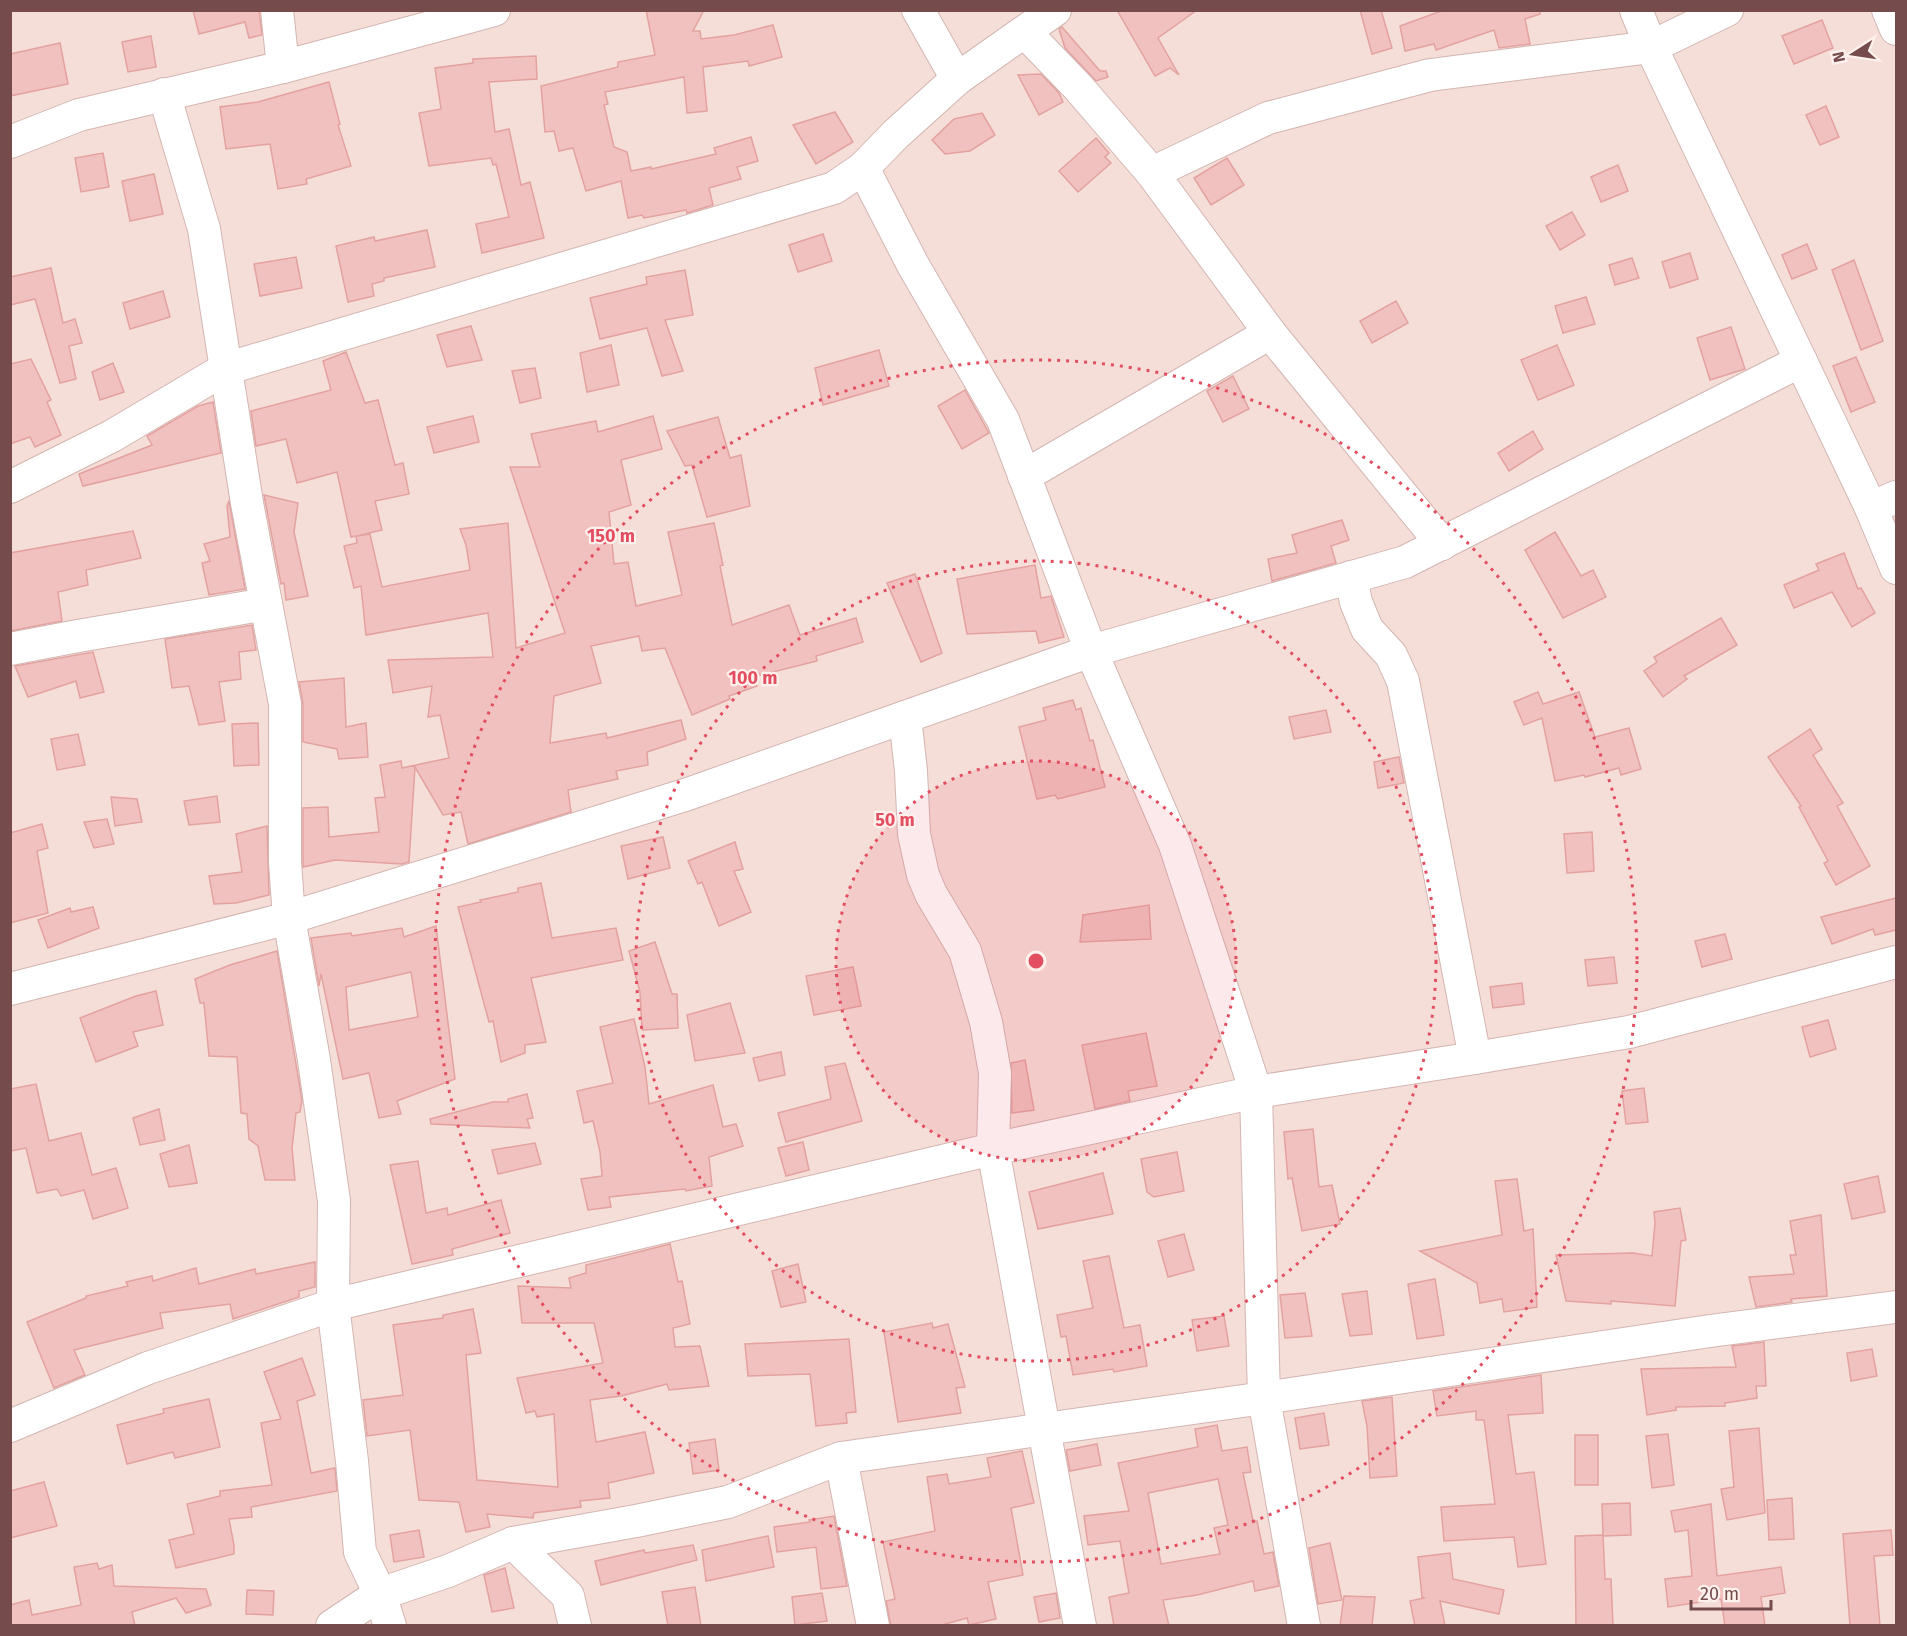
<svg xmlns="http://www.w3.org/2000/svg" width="1907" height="1636" viewBox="0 0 1907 1636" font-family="'Fira Sans',sans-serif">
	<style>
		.residential { fill: #f5ded8 }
		.building { fill: #f1c1bf; stroke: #e3a29f; stroke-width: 1.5; fill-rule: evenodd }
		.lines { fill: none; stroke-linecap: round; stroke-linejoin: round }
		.minor-casing { stroke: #d3b5b2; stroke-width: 34 }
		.minor { stroke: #fff; stroke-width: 32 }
		.ring { fill: none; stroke: #e34e60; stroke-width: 3; stroke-dasharray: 3 6 }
		.centre { fill: #e34e60; stroke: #fff1ed; stroke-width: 3 }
		.ring-label { font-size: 18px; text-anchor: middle; font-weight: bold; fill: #e34e60; stroke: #fff1ed; stroke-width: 4.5; stroke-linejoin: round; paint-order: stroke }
	</style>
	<rect width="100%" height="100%" fill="#fcece6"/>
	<rect class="residential" x="11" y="11" width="1885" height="1614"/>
	<g class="building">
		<polygon points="193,10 259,10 262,35 249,38 245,22 199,34"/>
		<polygon points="646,10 704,10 693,31 700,31 701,39 734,35 773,25 782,57 749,66 748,61 703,67 707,111 687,113 684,77 605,92 608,104 604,105 614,147 627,152 631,171 651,167 651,169 716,154 714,148 751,137 758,161 737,167 741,179 709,188 713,205 687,213 686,210 644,218 642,215 628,218 621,181 586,191 573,148 559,151 554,131 545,132 541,86 618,67 618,62 655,55"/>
		<polygon points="1117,10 1197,10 1158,38 1179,75 1170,68 1155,76"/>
		<polygon points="1360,10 1381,10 1392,48 1372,54"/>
		<polygon points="1444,10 1540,10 1540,14 1525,19 1530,44 1499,48 1494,30 1436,50 1434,44 1405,51 1400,26"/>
		<polygon points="1822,20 1833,48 1794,64 1782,36"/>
		<polygon points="1062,27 1100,71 1106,71 1108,77 1096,81 1065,48 1059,29"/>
		<polygon points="151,36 156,67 128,72 122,42"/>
		<polygon points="60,43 68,84 10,96 10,54"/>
		<polygon points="536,56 537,79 489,82 495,132 509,129 521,185 530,182 544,238 482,253 476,224 509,217 496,164 493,165 491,158 429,166 419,113 441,109 435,68 473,63 473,59"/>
		<polygon points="1041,74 1059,93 1063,102 1039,115 1018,75"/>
		<polygon points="329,82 340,124 338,125 351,166 306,179 307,184 278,189 270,144 226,149 220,107 258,102"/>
		<polygon points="1826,106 1839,137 1820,145 1806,115"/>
		<polygon points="835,112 853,142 816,164 793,125"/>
		<polygon points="982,113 995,135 970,151 945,154 932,140 954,119"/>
		<polygon points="1096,138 1109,153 1105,157 1111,163 1078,192 1059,171"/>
		<polygon points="103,153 109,187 81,192 75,158"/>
		<polygon points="1227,158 1244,185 1211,205 1194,178"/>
		<polygon points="1618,165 1628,191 1601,202 1591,177"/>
		<polygon points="154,174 163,214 130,221 122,181"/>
		<polygon points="1572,212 1585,235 1560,250 1546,226"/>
		<polygon points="427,230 435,267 384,278 384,281 372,284 374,296 348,302 336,246 374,237 375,241"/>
		<polygon points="823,234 832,261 798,272 789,245"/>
		<polygon points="1807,244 1817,269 1792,279 1782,255"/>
		<polygon points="1690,253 1698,279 1670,288 1662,262"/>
		<polygon points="296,257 302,288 260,296 254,264"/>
		<polygon points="1632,258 1639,278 1615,285 1609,265"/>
		<polygon points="1854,260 1883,341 1861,350 1832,270"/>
		<polygon points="51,268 63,323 75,319 82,343 69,346 76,379 60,383 35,299 10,305 10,277"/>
		<polygon points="685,270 693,315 665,320 683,371 662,376 647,328 600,339 590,298 647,284 646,277"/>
		<polygon points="163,291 170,317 130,329 123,303"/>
		<polygon points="1586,297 1595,324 1563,333 1555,306"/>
		<polygon points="1396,301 1408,323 1372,343 1360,321"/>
		<polygon points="471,326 482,360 447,367 437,335"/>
		<polygon points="1731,327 1745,369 1710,380 1697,338"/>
		<polygon points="611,345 619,385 587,392 580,353"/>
		<polygon points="1557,345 1574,385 1538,400 1521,360"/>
		<polygon points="879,350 889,386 823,405 815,368"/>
		<polygon points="346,352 365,403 378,400 395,465 403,463 409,494 375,501 382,530 357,536 370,534 382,587 470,570 466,545 460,529 508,523 516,648 565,633 510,467 540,467 531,434 596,421 598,432 653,416 662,449 621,460 631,505 609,512 614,564 628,562 636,606 682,595 668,532 714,523 723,565 720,566 732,625 789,605 800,635 856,618 863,642 816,656 817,661 753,677 757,686 729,696 730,699 692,715 665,648 642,651 639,636 591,646 601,683 554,696 550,743 606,733 607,738 681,720 686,739 647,752 648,765 616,771 618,779 568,790 571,812 468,844 461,812 443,815 415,767 409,862 402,864 335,860 303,867 303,808 328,807 329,837 379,832 375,798 385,797 380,765 401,761 402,768 449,758 440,715 428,717 432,686 393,693 388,660 493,657 488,613 366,635 361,586 354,588 344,546 357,543 356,536 351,537 337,472 297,483 286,439 256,446 251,411 331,390 323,361"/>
		<polygon points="1856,357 1875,402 1851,412 1833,366"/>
		<polygon points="31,359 51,400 47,402 61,435 35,447 30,437 10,444 10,364"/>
		<polygon points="113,363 124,392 100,400 92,372"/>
		<polygon points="535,368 541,398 520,403 512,371"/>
		<polygon points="1233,376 1249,409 1223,422 1207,391"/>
		<polygon points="965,390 989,433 962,449 938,406"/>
		<polygon points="213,402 221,453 83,486 79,474 152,445 147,436 198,406"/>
		<polygon points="473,416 479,442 434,453 427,427"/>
		<polygon points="718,417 730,458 741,455 750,506 707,517 692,465 685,466 667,431"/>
		<polygon points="1533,431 1543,449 1509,471 1498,453"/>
		<polygon points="264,495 298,503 294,532 308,596 286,600 284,583 281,584"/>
		<polygon points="229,501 245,589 209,595 202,563 210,561 204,544 230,537 227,506"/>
		<polygon points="1342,520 1349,540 1331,546 1336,563 1272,581 1268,559 1297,553 1292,535"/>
		<polygon points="133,531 141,558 86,570 88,585 58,592 62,621 10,631 10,553"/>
		<polygon points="1555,532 1581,576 1593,570 1606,597 1563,618 1525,550"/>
		<polygon points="1844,553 1858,589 1861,588 1875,613 1852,627 1832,592 1794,608 1784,585 1819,570 1816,564"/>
		<polygon points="1035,565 1041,598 1051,596 1064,637 1039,643 1036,631 967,634 957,579"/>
		<polygon points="915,574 942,653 921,662 887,583"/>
		<polygon points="1721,618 1737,645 1684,676 1687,679 1663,697 1644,671 1657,662 1654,657"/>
		<polygon points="252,625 256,650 239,652 241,679 219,682 225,721 199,725 189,686 172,688 165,639"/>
		<polygon points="93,652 104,692 80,698 76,681 28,697 15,666"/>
		<polygon points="344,678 346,727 366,723 368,757 339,759 337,749 303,742 303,704 299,682"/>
		<polygon points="1538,692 1543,704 1579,692 1595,737 1629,728 1641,769 1621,775 1619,768 1585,777 1584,775 1555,781 1542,718 1524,725 1514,702"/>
		<polygon points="1073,700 1076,710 1081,708 1090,741 1093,740 1105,787 1058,799 1055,795 1037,799 1019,727 1046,720 1043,708"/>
		<polygon points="1326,710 1331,732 1294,739 1289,717"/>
		<polygon points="258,723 259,765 234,766 232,724"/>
		<polygon points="1810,729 1822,749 1813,755 1843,803 1837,806 1870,866 1836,885 1824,863 1828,861 1799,807 1801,806 1768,757"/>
		<polygon points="78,734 85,765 57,770 51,739"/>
		<polygon points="1399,757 1404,783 1378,788 1374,762"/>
		<polygon points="217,796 220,822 189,825 184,801"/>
		<polygon points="111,797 137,799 142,822 115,826"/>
		<polygon points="107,819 114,844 94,848 84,822"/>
		<polygon points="42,824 48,848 37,851 48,913 10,923 10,833"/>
		<polygon points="267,826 269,895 236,903 214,904 209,876 242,872 236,834"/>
		<polygon points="1592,832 1594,871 1567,873 1564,834"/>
		<polygon points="663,837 670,868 628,879 621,846"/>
		<polygon points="735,842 743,869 734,871 751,912 719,926 702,882 698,884 688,861"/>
		<polygon points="541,883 552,938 616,928 623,960 531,978 546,1042 525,1045 525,1053 501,1062 493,1021 489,1022 458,907 481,902 480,900 518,892 518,888"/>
		<polygon points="1896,898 1896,930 1875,935 1873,929 1832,944 1821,917"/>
		<polygon points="1149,905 1151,939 1080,942 1083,915"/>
		<polygon points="93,907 99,928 48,948 38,920 70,908 71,912"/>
		<path d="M436,926L455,1079L397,1101L401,1114L379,1118L369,1073L343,1079L321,974L319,986L311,938L351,933L352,936L402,928L404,937ZM411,972L418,1017L349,1030L346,987Z"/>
		<polygon points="1725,934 1732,959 1702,967 1695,941"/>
		<polygon points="655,942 672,994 677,994 678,1028 642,1030 640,992 629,951"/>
		<polygon points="277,951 302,1100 300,1112 296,1113 292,1148 295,1180 265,1180 258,1146 249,1139 247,1114 241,1113 237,1057 209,1056 204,1003 200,1003 195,979 230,965"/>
		<polygon points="1614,957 1617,983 1588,986 1585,960"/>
		<polygon points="853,967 861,1006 814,1015 806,976"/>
		<polygon points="1522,983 1524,1004 1493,1008 1490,987"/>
		<polygon points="156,991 163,1025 133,1032 138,1046 96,1062 80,1018 136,996"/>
		<polygon points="730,1003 745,1053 695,1061 687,1015"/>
		<polygon points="634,1019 645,1067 649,1104 713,1085 723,1127 736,1124 743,1146 709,1157 712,1186 686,1191 685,1189 609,1197 611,1207 588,1210 581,1179 602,1176 600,1152 593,1121 584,1123 577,1091 613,1083 600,1027"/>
		<polygon points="1828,1020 1836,1049 1810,1057 1802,1027"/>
		<polygon points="1146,1033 1157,1086 1128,1091 1130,1101 1095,1109 1082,1045"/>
		<polygon points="781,1052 785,1075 759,1081 753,1058"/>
		<polygon points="1025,1060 1034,1110 1012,1113 1011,1063"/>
		<polygon points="845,1063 862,1121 786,1142 778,1113 831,1099 825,1067"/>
		<polygon points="36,1084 49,1141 81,1133 92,1175 116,1168 128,1208 93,1219 84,1190 61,1196 57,1189 37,1193 26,1148 10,1151 10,1089"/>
		<polygon points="1644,1088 1648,1122 1626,1124 1622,1091"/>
		<polygon points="527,1094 533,1118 527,1119 530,1128 431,1124 430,1119 493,1102 508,1102 508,1099"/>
		<polygon points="159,1109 165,1140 140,1145 133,1118"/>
		<polygon points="1313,1129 1319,1187 1332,1185 1340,1224 1302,1231 1292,1178 1288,1179 1284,1132"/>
		<polygon points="803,1142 809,1170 786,1176 778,1148"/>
		<polygon points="535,1143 541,1164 498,1174 492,1150"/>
		<polygon points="189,1145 197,1183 169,1187 160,1154"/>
		<polygon points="1177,1152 1184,1191 1154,1197 1147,1192 1141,1159"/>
		<polygon points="418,1161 426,1213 447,1208 448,1215 501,1200 510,1233 452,1249 453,1255 412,1264 390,1165"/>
		<polygon points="1103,1173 1113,1214 1038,1229 1029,1192"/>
		<polygon points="1878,1176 1885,1212 1852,1219 1844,1184"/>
		<polygon points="1517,1179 1524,1231 1533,1229 1537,1307 1504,1312 1502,1299 1480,1303 1477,1283 1420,1251 1502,1235 1495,1181"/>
		<polygon points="1680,1208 1686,1240 1681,1241 1675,1306 1611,1301 1611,1304 1566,1301 1556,1255 1633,1253 1652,1256 1655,1223 1654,1212"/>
		<polygon points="1821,1215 1827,1296 1791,1299 1792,1302 1756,1307 1749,1277 1794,1274 1790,1255 1796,1255 1790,1221"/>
		<polygon points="1184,1234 1194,1270 1168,1277 1158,1241"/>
		<polygon points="670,1244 678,1282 682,1281 690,1324 673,1328 675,1347 700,1346 709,1386 669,1390 667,1384 621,1396 590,1400 596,1442 645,1432 654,1473 608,1483 610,1498 580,1501 581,1507 534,1513 533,1518 487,1514 490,1527 466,1532 459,1502 419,1500 410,1430 367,1436 363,1400 403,1395 393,1325 443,1318 443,1315 473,1309 481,1353 466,1355 477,1480 558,1487 554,1414 537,1417 535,1411 526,1413 517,1378 603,1363 594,1323 522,1323 518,1286 571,1288 569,1278 586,1273 586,1265"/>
		<polygon points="1109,1256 1124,1328 1140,1325 1147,1366 1114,1372 1113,1369 1073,1375 1066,1336 1061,1337 1057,1315 1093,1308 1083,1261"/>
		<polygon points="315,1262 315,1287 299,1291 299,1297 233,1319 230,1304 160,1313 163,1328 74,1350 85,1375 54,1388 27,1322 86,1298 86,1296 128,1286 126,1282 152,1276 153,1281 196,1268 199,1284 255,1269 256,1274"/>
		<polygon points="798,1264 806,1302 781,1307 772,1271"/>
		<polygon points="1435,1279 1444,1335 1417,1339 1408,1284"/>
		<polygon points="1367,1291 1372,1334 1350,1336 1342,1294"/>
		<polygon points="1305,1293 1312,1336 1285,1338 1280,1295"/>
		<polygon points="1224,1316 1229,1346 1197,1351 1192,1320"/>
		<polygon points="932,1323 933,1328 948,1324 965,1387 956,1388 961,1413 898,1422 884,1332"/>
		<polygon points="849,1339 856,1412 846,1413 847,1423 816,1426 810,1374 748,1376 745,1344"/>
		<polygon points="1764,1342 1766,1386 1756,1386 1757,1398 1725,1403 1725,1406 1676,1407 1676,1410 1647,1415 1641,1369 1736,1367 1732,1346"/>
		<polygon points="1872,1349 1877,1376 1851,1381 1847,1353"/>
		<polygon points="302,1358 315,1395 297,1401 311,1473 335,1468 337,1491 251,1507 252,1517 229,1519 234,1545 234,1554 176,1568 169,1540 194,1534 187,1504 220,1496 220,1491 272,1485 261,1423 281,1419 264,1372"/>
		<polygon points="1541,1375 1543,1413 1508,1415 1516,1474 1534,1472 1546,1564 1518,1567 1514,1537 1444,1541 1441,1507 1495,1504 1484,1420 1476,1420 1476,1411 1437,1416 1433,1391"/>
		<polygon points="1392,1397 1397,1476 1370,1478 1367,1426 1362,1401"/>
		<polygon points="209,1399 220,1447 175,1458 173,1452 127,1464 117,1425 164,1413 163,1409"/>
		<polygon points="1324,1413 1329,1445 1300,1449 1295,1418"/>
		<path d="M1217,1425L1222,1451L1247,1447L1251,1472L1243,1473L1253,1521H1257L1264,1554L1273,1552L1279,1586L1255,1591L1253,1581L1197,1595L1163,1600L1169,1626H1114L1109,1597L1129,1593L1120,1541L1088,1545L1084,1516L1129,1511L1118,1463L1198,1447L1195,1429ZM1218,1479L1228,1525L1214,1528L1220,1554L1161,1564L1148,1493Z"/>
		<polygon points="1759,1428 1765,1513 1727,1520 1721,1489 1734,1487 1729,1431"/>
		<polygon points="1668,1434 1674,1485 1652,1488 1646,1436"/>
		<rect x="1575" y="1435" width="23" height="50"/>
		<polygon points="715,1439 719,1470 693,1474 689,1443"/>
		<polygon points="1097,1444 1101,1465 1070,1471 1066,1450"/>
		<polygon points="1022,1451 1034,1503 1011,1508 1023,1575 988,1582 996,1619 969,1625 967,1618 938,1626 891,1626 886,1601 895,1599 883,1542 935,1531 927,1477 947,1474 949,1484 991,1477 987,1458"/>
		<polygon points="44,1482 57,1526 10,1538 10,1491"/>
		<polygon points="1792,1498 1794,1539 1769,1540 1767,1500"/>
		<polygon points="1630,1503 1631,1535 1603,1536 1602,1504"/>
		<polygon points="1711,1504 1717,1576 1781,1567 1785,1593 1761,1597 1765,1626 1725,1626 1721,1599 1668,1607 1665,1579 1692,1576 1688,1530 1675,1532 1671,1511"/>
		<polygon points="834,1516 847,1586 821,1589 816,1547 777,1552 774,1527 810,1522 809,1520"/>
		<polygon points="419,1530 424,1557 394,1562 390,1535"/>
		<polygon points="1891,1530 1893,1555 1874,1556 1880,1626 1850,1626 1843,1534"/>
		<polygon points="1603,1535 1605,1579 1611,1579 1613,1626 1576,1626 1575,1536"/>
		<polygon points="768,1536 774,1567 706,1581 702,1550"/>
		<polygon points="1330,1543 1342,1600 1318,1604 1309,1548"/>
		<polygon points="693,1545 697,1560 601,1585 595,1561 644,1550 645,1553"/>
		<polygon points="1450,1553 1453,1579 1504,1590 1499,1614 1440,1601 1445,1626 1415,1626 1410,1601 1424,1598 1422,1597 1418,1557"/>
		<polygon points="97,1563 99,1569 112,1565 114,1586 206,1589 211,1605 186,1613 176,1598 132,1612 135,1626 10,1626 10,1605 29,1600 32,1615 81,1605 74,1567"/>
		<polygon points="505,1568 514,1608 492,1612 484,1575"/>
		<polygon points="695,1587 701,1626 668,1626 662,1592"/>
		<polygon points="247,1590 274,1591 273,1615 246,1614"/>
		<polygon points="822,1593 827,1621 795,1625 792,1597"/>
		<polygon points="1056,1593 1060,1618 1039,1622 1034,1597"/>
		<polygon points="1344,1596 1375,1597 1372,1626 1340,1626"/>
	</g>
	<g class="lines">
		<g class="minor-casing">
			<g id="minor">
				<polyline points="277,10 283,67"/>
				<polyline points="918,10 957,79"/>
				<polyline points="1636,10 1651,47 1871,508 1896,568"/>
				<polyline points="1888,10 1896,29"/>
				<polyline points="1025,32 1078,87 1152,173 1270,333 1442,544"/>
				<polyline points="164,94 204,229 247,503 285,704 285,862 289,918 314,1060 334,1201 333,1305 352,1461 360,1552 380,1594 332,1626"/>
				<polyline points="10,142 79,115 283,67 494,10"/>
				<polyline points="863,168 913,265 1003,420 1091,651 1175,845 1256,1092 1264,1398 1304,1626"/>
				<polyline points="1152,173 1268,118 1430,75 1651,47 1727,10"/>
				<polyline points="1024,476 1270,333"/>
				<polyline points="10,487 112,436 225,369 834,188 863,168 896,134 957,79 1055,10"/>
				<polyline points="1871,508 1896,497"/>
				<polyline points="1351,577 1356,602 1367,629 1391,655 1403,681 1475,1058"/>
				<polyline points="10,649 78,636 266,604"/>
				<polyline points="905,717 911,771 914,834 923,875 931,894 965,951 986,1022 995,1073 993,1149 1080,1626"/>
				<polyline points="10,989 289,918 688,794 1091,651 1405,562 1801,361"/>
				<polyline points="10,1426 148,1368 333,1305 993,1149 1256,1092 1475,1058 1629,1032 1896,962"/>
				<polyline points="841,1458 873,1626"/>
				<polyline points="513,1543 568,1596 575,1626"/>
				<polyline points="390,1626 380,1594 448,1571 513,1543 636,1521 728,1502 841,1458 1264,1398 1710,1331 1896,1307"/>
			</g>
		</g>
		<use href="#minor" class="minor"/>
	</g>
	<circle cx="1036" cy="961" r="200" fill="#e34e60" fill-opacity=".12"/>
	<g class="ring">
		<circle cx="1036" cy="961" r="200"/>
		<circle cx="1036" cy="961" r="400"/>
		<circle cx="1036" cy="961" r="601"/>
	</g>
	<circle cx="1036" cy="961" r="9" class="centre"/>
	<g class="ring-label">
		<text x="611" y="542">150 m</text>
		<text x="753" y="684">100 m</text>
		<text x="895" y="826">50 m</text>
	</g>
	<rect width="1907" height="1636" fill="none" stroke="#754c4b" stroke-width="24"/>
	<g transform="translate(1853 54) rotate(258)" stroke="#fff1ed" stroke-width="4.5" paint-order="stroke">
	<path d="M0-4.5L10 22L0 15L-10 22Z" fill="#754c4b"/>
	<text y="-9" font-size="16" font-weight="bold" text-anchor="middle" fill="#754c4b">N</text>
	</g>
	<path d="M1691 1600v9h80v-9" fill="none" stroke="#754c4b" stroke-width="3"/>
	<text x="1700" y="1600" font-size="18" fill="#754c4b" stroke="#fff1ed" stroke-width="4.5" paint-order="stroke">20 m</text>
</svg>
